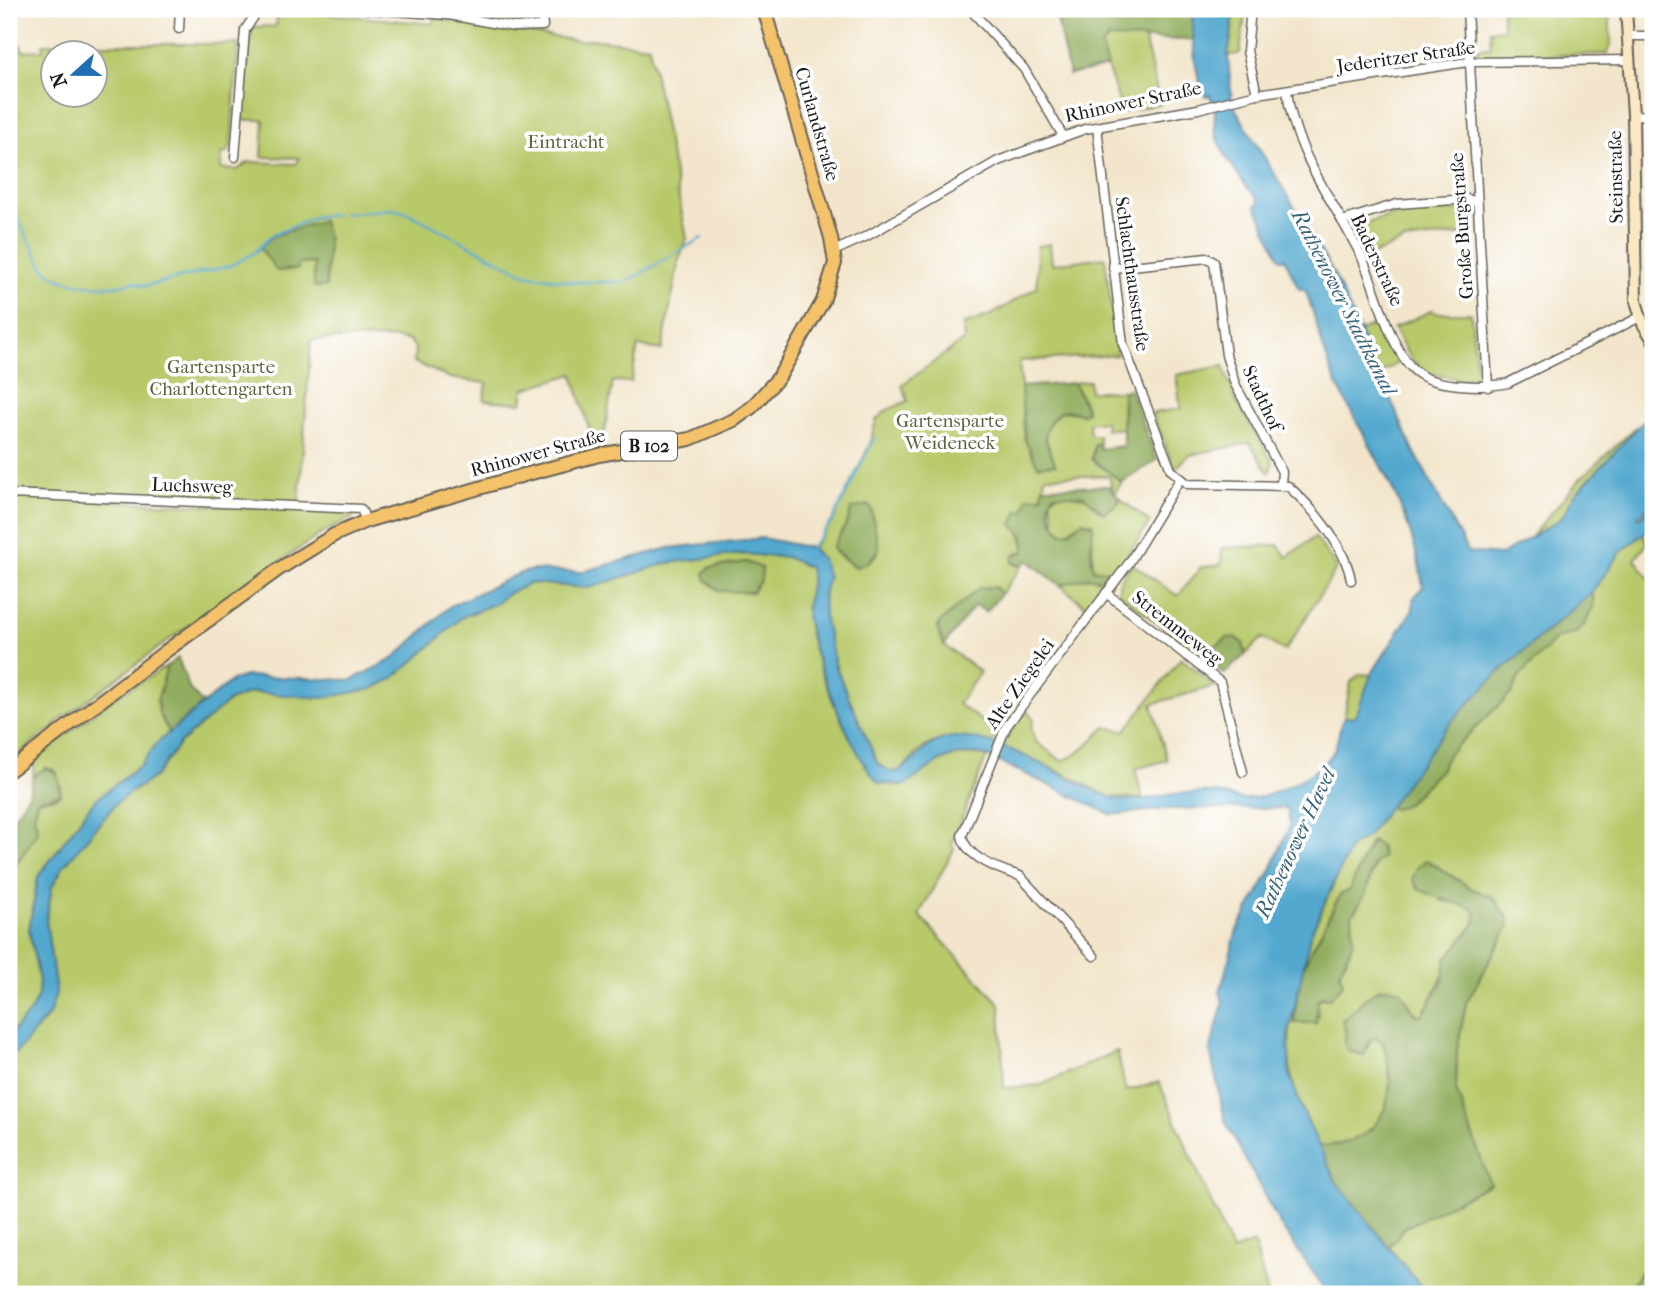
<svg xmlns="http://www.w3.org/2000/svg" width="1662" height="1303" viewBox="0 0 1662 1303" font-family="'IM FELL French Canon',serif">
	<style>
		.green { fill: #b8c96b; stroke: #6a7244; stroke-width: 2; fill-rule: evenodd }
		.forest { fill: #92ad5f; stroke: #57643e; stroke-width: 2 }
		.water { fill: #53a8cf; stroke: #386276; stroke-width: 2 }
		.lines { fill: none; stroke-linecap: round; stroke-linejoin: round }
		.stream { stroke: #53a8cf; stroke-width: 2.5 }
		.minor-casing { stroke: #676259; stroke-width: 11 }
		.secondary-casing { stroke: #676259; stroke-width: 14 }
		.primary-casing { stroke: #676259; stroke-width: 16 }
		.minor { stroke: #fff; stroke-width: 8 }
		.secondary { stroke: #fae7c3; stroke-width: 10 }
		.primary { stroke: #f3c26a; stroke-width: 12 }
		.labels { text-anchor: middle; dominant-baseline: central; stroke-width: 7; stroke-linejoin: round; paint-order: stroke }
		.shield { fill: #fff; stroke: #606060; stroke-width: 2 }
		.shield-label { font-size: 18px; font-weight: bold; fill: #1c1c1c }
		.street-label { font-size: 19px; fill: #1c1c1c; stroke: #fff }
		.park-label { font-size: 19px; fill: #5a613c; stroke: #fff }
		.water-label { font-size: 21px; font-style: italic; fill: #386276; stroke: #fff }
	</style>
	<rect width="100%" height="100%" fill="#fff"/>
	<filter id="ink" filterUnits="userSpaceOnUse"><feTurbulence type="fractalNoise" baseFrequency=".0143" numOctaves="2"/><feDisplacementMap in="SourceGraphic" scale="14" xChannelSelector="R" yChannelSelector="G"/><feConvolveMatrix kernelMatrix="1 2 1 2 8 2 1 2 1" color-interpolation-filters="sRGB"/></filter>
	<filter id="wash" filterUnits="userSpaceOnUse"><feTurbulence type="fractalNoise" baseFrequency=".00686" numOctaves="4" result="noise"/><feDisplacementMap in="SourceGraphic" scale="28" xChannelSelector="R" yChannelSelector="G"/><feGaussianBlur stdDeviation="1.57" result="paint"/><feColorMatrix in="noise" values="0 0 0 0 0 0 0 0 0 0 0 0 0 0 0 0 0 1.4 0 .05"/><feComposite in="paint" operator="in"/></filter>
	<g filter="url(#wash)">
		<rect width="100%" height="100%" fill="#f2e5cb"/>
		<g class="green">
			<path d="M278,9L433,24L434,18L580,41L591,39L649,46L687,239L679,260L662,350L638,346L631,382L613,381L603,442L594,445L573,374L524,389L522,403L484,400L487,383L450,378L414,362L415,348L410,341L393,338L311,340L299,503L9,492V44L21,45L22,51L43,50V44H238L231,146L228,152L222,154L221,169L237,170L249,162L296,164L300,158L262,157L264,120H241L252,27L276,26ZM52,52H94V94H52ZM273,236L328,240L314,263L297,264L298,269Z"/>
			<polygon points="1235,9 1246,9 1240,53 1228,56"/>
			<polygon points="1502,9 1609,9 1611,45 1607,54 1479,57 1476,48 1491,47 1490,30 1503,29"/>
			<polygon points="1113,37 1144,37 1160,104 1123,112 1101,50 1103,42"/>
			<polygon points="1463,210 1464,234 1404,241 1367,257 1353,228 1395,214"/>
			<path d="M1050,244L1052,264L1105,257L1117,355L1019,361L1025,441L1055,464C1047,440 1036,430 1062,411L1083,414L1087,409L1074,383L1089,381L1090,391H1123L1122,428L1106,430L1105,421L1089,423L1090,435H1098L1099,443L1095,444L1091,459L1122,482L1114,494L1109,476H1045L1042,497L1020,532L1025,551L1017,553L1015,565L1022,566L1001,594L995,587L979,588L937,627L944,645L980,672L958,704L997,732L992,745C964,736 935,733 913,757C905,765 903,772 891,772L878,764C857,716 832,670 824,618C820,592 834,568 812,548L833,520L870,444L876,420L887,410L908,401L902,385L964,340L963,325L993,314L1037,287V246ZM867,505L871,508L878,553L867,563L853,566L834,552L851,513Z"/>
			<path d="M1433,310L1434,313H1471L1476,365L1479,373C1472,382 1464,379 1453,378C1414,373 1411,361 1394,328Z"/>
			<polygon points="1379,323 1399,362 1378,375 1358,332"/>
			<polygon points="1223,366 1237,403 1273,462 1269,473 1250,443 1189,455 1175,469 1152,413 1181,409 1176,375"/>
			<polygon points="1635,428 1634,432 1574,495 1562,518 1529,539 1581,478"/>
			<polygon points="1061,493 1088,498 1099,511 1115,507 1119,498 1150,522 1114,575 1093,568 1092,523 1077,524 1066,534 1056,528 1050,498"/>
			<polygon points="9,497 351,511 353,517 321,534 219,603 55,724 55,728 42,735 9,763"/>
			<path d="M1643,534L1648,543L1635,559L1653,584V1253L1629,1289L1626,1288L1619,1294H1427L1388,1248L1404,1228L1490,1184L1456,1090L1457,1051L1466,1003L1508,928L1493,897L1472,889L1431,862L1441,901L1462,903L1476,911L1475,924L1444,974L1422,1016L1413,1011L1401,991L1380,988L1342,1020L1346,1033L1344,1043L1349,1051L1361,1055L1371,1039L1376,1037L1383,1043C1401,1098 1383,1145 1319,1146C1294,1093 1281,1066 1294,1007V1023L1318,1016L1316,1001L1325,997L1348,957L1353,939L1352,915L1365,895L1376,862L1370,844L1350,890L1340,895L1301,971L1311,933L1351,846L1367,837L1389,805L1393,809L1440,770L1449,753L1507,697L1520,676L1555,639L1577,632L1585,624L1594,600L1592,592L1621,552Z"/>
			<polygon points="1315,537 1337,568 1285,651 1262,638 1245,655 1245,651 1209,651 1210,663 1118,593 1120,581 1132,564 1178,596 1201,567 1221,565 1222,548 1278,545 1287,557"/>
			<path d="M741,554L786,557L809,567C814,584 804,602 807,620C813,663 851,751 879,783L903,786C910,782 915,776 921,771C941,757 963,752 987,756L952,843L954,849L919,915L1000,1004L1004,1088L1041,1085L1117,1051L1126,1091L1159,1082L1232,1251L1254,1243L1268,1294H9V1061L49,1015L56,993L46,920L52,887L63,867L117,802L155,776L180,743L229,701L252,692L322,698L414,661L462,617L497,603L505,595L531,583L589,588L667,563ZM746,562L717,589L706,580L709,568Z"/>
			<polygon points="1089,577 1109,582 1088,608 1060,585"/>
			<polygon points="1181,658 1215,686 1152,704 1167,760 1135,769 1143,799 1110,797 1059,771 1001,748 1024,709 1034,719 1031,727 1036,742 1062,761 1077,754 1106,727 1125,731"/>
			<path d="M167,666C162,697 151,702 169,732L141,765L94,801L38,877L29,930L39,980L38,996L30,1012L9,1036V875L38,831L34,817L37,800L57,797L61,788L55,770L46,768L33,776L34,760L111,700Z"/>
			<polygon points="1360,674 1371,675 1357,713 1353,717 1344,717 1351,682"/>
		</g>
		<g class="forest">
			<polygon points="1055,9 1192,9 1195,40 1110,38 1101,46 1107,67 1069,75"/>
			<polygon points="322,221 328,240 326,287 314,287 314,263 298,264 298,269 277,271 260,248 273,236"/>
			<path d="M1074,383L1087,412L1083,414L1066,410C1059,412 1057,414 1052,420C1038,438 1050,447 1055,464L1038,466L1025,441L1021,387Z"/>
			<polygon points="1130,389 1157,460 1122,482 1092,459 1095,444 1099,443 1100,449 1123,446 1123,391"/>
			<path d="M1109,486L1119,498V502L1104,513L1084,496L1054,494C1044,505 1052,525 1063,533L1069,532L1082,521L1093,525C1093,540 1088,554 1094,570H1105L1114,575L1109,582L1089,577L1060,585L1027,560L1022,566L1012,563L1014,555L1025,551L1023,535L1012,525L1018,510L1024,511L1028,497H1042L1043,487Z"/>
			<polygon points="867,505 871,508 879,549 867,563 856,567 832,548 848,521 851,509"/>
			<polygon points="746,562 762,568 761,580 752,592 720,591 706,580 704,573 709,568"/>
			<polygon points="995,587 1001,594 986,612 975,605 944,645 938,631 939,623 979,588"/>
			<polygon points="1592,592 1594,605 1585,624 1577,632 1555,639 1520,676 1511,694 1449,753 1440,770 1407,804 1393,809 1389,805 1450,723 1497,674"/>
			<polygon points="1236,637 1243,643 1245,655 1224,674 1210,663 1209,651 1227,638"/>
			<polygon points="178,658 190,690 203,704 169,732 159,714 157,701 167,666"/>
			<polygon points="46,768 57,773 61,794 37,800 34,817 38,831 9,875 9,825 29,794 33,776"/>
			<path d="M1373,841L1380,846L1383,857L1373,865L1365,895L1352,915L1353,942L1340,971L1343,984L1329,999L1323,996L1318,999L1316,1023H1294L1301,971L1340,895L1350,890C1356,876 1364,852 1373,841Z"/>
			<path d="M1426,860L1472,889L1493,897L1509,919L1508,928L1466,1003L1457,1051L1456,1090L1490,1184L1404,1228L1388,1248L1336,1182L1319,1146C1383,1145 1401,1098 1383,1043L1376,1037L1371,1039L1364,1055L1349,1051L1344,1043L1346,1033L1342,1020C1360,1008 1375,977 1401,991L1415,1014L1422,1016L1443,980L1446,959L1475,924L1476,911C1462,900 1382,894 1426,860Z"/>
			<polygon points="1653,1253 1653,1294 1637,1294 1629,1289"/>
		</g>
		<path class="water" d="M1192,9H1235L1228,56L1232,103L1333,272L1414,451L1468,552L1501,555L1562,518L1574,495L1653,411V503L1638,516L1640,518L1653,506V526L1621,552L1592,592L1497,674L1450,723L1367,837L1351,846L1311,933L1288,1036L1290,1076L1301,1107L1336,1182L1427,1294H1328L1279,1223L1225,1121L1210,1051L1223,1003L1220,992L1237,930L1270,872L1290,825L1287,808L1166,809L1112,815L987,756C947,749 935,764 906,785L879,783C853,757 813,657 807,620C804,602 814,584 809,567L786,557L741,554L667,563L589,588L531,583L505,595L497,603L462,617L414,661L392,679L372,689L322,698L252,692L229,701L180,743L155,776L117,802L63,867L52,887L46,920L56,993L49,1015L9,1061V1036L30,1012L38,996L39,980L29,930L38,877L94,801L141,765L157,743L231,681L245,676L352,680L393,659L450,606L518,574L532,570L581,572L669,548L762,538L812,548L822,559L828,578L823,593L824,615L835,666L878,764L891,772C912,772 925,735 958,737C1011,739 1063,780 1110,797C1134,806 1160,794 1184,793C1194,793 1205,792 1216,793C1224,794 1233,798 1242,799C1267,800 1321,774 1333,752C1339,741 1338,729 1344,717H1353L1357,713L1371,675L1413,609V599L1423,587C1413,510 1374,457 1340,390C1323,357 1318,323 1305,289H1299L1285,259H1280L1256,206L1259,203L1257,197C1246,190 1217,145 1215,132C1213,117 1219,107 1209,95L1205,96C1192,69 1194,38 1192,9Z"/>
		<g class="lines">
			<g class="stream">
				<path d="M9,204C19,218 39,264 47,271C65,287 112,289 133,282L145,286L230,266L254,253L271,236L315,217L335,215"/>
				<polyline points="342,214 392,209 408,213 525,274 573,282 626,282 702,238"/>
				<polyline points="810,549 833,520 874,438"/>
			</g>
		</g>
	</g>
	<g filter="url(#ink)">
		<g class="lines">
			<g class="minor-casing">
				<g id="minor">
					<polyline points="366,9 449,15 514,27 543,26 541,9"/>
					<polyline points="970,9 1024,69 1063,136"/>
					<polyline points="1251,9 1247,51 1257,94"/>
					<polyline points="1467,9 1488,387"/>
					<polyline points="179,29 180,9"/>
					<polyline points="1628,36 1653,36"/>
					<path d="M1287,90C1293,152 1337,205 1363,260C1377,291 1391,355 1419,374C1438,387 1486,388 1508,383L1640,317"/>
					<polyline points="1633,115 1653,116"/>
					<path d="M1097,127L1123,344L1171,470L1188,484L1288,486C1313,508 1345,546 1351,580"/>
					<polyline points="235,157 245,30 257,12 265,9"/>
					<polyline points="1342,221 1397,204 1468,199 1476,202"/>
					<polyline points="834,251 867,236 998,161 1085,129 1198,109 1257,94 1468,62 1629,60"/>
					<polyline points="1113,268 1207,258 1214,262 1226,355 1235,384 1282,472 1281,483"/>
					<polyline points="9,494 361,509 366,521"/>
					<polyline points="1106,593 1220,682 1243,772"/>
					<path d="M1094,956L1020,876C1000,870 966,858 962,836L1006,727L1129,563L1180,479"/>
				</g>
			</g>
			<g class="secondary-casing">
				<polyline id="secondary" points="1626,9 1633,115 1636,301 1643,324 1653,340"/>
			</g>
			<g class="primary-casing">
				<polyline id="primary" points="9,771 166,651 279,569 334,535 366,521 524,475 599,455 690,439 734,420 752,407 779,377 823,301 835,263 831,238 764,9"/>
			</g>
			<use href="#minor" class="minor"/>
			<use href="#secondary" class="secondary"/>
			<use href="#primary" class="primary"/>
		</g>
	</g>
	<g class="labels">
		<rect class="shield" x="621" y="431.5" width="56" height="29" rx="5"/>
		<g class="shield-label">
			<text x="649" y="446">B 102</text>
		</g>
		<g class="street-label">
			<text transform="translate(1406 57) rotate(-8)">Jederitzer Straße</text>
			<text transform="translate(1133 102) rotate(-12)">Rhinower Straße</text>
			<text transform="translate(817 124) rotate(74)">Curlandstraße</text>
			<text transform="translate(1616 177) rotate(-91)">Steinstraße</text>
			<text transform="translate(1462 226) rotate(-94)">Große Burgstraße</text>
			<text transform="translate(1377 260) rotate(65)">Baderstraße</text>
			<text transform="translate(1132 274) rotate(82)">Schlachthausstraße</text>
			<text transform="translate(1262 398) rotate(65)">Stadthof</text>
			<text transform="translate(538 453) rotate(-15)">Rhinower Straße</text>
			<text transform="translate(192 486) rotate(2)">Luchsweg</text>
			<text transform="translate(1177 628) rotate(38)">Stremmeweg</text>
			<text transform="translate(1020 684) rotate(-55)">Alte Ziegelei</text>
		</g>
		<g class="park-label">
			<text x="566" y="142">Eintracht</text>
			<text x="221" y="367">Gartensparte<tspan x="221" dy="22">Charlottengarten</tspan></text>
			<text x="950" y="421">Gartensparte<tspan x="950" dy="22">Weideneck</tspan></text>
		</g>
		<g class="water-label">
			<text transform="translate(1344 302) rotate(63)">Rathenower Stadtkanal</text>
			<text transform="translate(1295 843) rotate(-65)">Rathenower Havel</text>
		</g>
	</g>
	<rect width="1662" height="1303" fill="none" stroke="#fff" stroke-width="35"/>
	<g transform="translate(74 74) rotate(249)"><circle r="33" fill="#ffffff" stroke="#a4a4a4" stroke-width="2"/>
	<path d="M0-5L12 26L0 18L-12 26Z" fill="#1f6fb2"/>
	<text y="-10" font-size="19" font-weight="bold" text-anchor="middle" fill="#1c1c1c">N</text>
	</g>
</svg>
